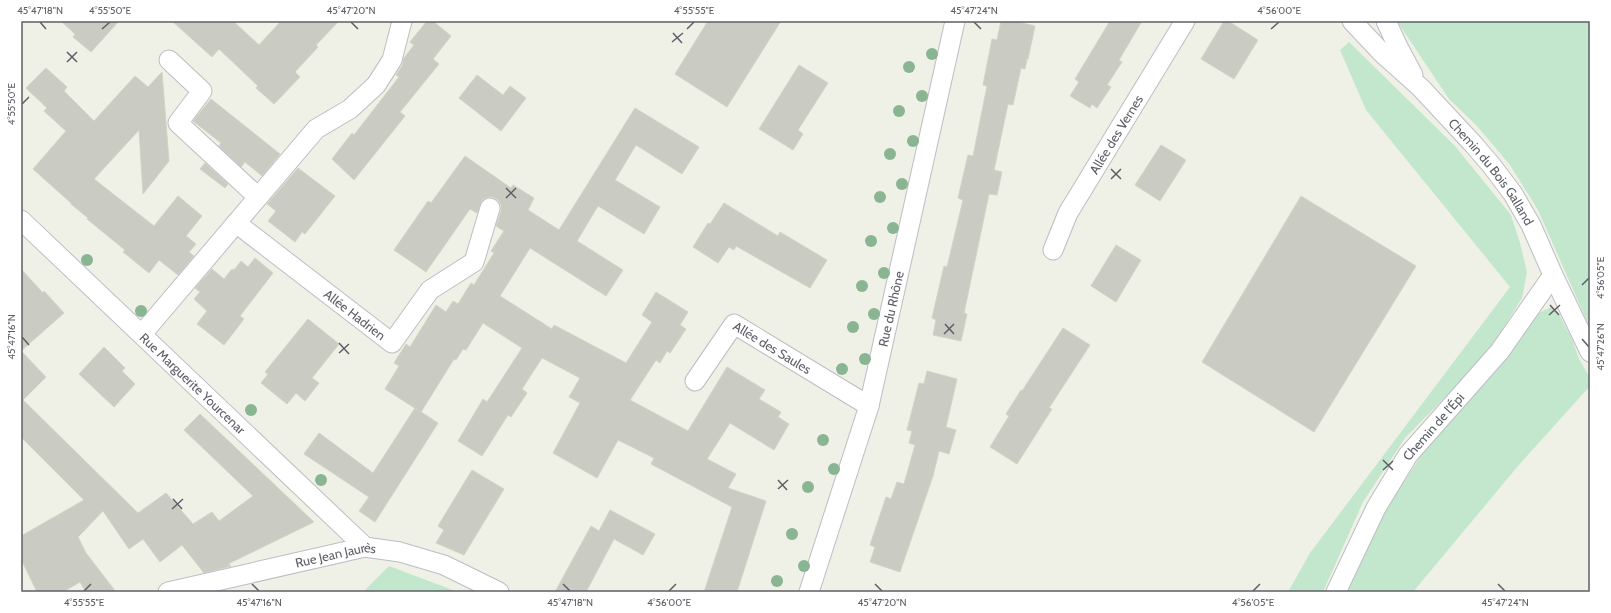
<svg xmlns="http://www.w3.org/2000/svg" width="1611" height="613" viewBox="0 0 1611 613" font-family="Cabin,sans-serif">
	<style>
		.green { fill: #c3e7cc }
		.building { fill: #cacbc2; stroke: #d4d4c4 }
		.lines { fill: none; stroke-linecap: round; stroke-linejoin: round }
		.minor-casing { stroke: #bdbdc4; stroke-width: 21 }
		.minor { stroke: #fff; stroke-width: 19 }
		.tree { fill: #89b593 }
		.ticks { fill: none; stroke: #5d5f66; stroke-width: 1.5 }
		.labels { text-anchor: middle; dominant-baseline: central; stroke-width: 3; stroke-linejoin: round; paint-order: stroke }
		.street-label { font-size: 13px; fill: #5d5f66; stroke: #fff }
		.neatline { fill: none; stroke: #5d5f66; stroke-width: 1.5 }
		.ticks-label { font-size: 10px; text-anchor: middle; fill: #5d5f66 }
	</style>
	<rect width="100%" height="100%" fill="#eff0e6"/>
	<g class="green">
		<polygon points="1397,21 1590,21 1590,328 1538,210 1510,165 1477,126 1449,99"/>
		<polygon points="1349,42 1455,146 1511,215 1520,243 1527,272 1522,298 1497,338 1464,378 1405,438 1363,502 1323,592 1288,592 1310,553 1510,287 1366,110 1340,50"/>
		<polygon points="1551,307 1560,316 1572,339 1579,359 1590,378 1590,386 1518,466 1413,592 1346,592 1382,516 1424,451 1535,315"/>
		<polygon points="389,566 458,592 363,592"/>
	</g>
	<g class="building">
		<polygon points="61,21 119,21 91,52 73,37 75,34"/>
		<polygon points="172,21 233,21 259,45 281,21 339,21 316,45 318,47 295,72 300,77 274,104 256,88 258,86 219,49 212,57"/>
		<polygon points="427,21 433,21 451,36 433,59 439,64 400,112 405,116 354,180 332,159 352,133 354,135 399,77 396,75 402,66 404,58 414,45 410,42"/>
		<polygon points="708,21 781,21 727,107 675,74"/>
		<polygon points="1001,21 1013,21 1035,26 1028,59 1027,59 1025,69 1021,68 1013,105 1008,104 994,170 1002,172 997,195 989,194 964,313 967,314 961,341 933,335 936,320 932,318 944,266 947,267 963,200 958,198 968,155 973,156 987,86 983,85 992,39 997,40"/>
		<polygon points="1110,21 1142,21 1119,60 1122,62 1107,85 1111,87 1097,108 1092,104 1090,108 1070,96 1079,82 1075,79"/>
		<polygon points="1224,21 1228,21 1258,40 1234,79 1201,59"/>
		<polygon points="799,65 828,83 798,130 803,134 793,150 759,129"/>
		<polygon points="46,68 67,87 64,91 94,121 135,76 148,87 162,72 169,161 143,194 139,130 94,179 154,226 178,196 202,216 186,236 196,244 189,252 194,256 178,275 159,260 149,273 123,252 125,250 87,219 88,218 71,204 71,203 33,169 66,131 44,111 47,108 26,88"/>
		<polygon points="477,75 503,95 510,86 526,98 501,131 459,98"/>
		<polygon points="211,99 280,154 262,176 245,162 241,167 219,146 221,143 193,121"/>
		<polygon points="635,108 699,147 682,174 636,145 615,180 660,207 644,234 598,206 577,241 623,270 606,296 530,248 500,296 552,329 554,325 626,363 652,322 642,315 656,292 688,312 680,325 686,329 670,353 667,351 660,363 656,360 630,400 688,431 727,367 765,390 759,399 781,412 778,417 789,424 774,450 730,423 707,459 736,474 728,488 766,501 737,592 704,592 732,507 651,464 654,458 618,440 597,478 553,453 580,403 569,397 580,378 542,358 522,389 527,393 511,417 508,415 482,456 458,441 483,399 487,402 522,348 483,323 466,350 463,349 456,360 454,359 421,412 385,389 399,366 394,363 406,344 410,347 436,305 446,312 453,301 458,304 471,283 474,285 494,253 491,251 504,231 496,226 501,211 501,205 498,200 493,197 488,197 482,200 477,213 470,209 426,272 394,250 428,201 431,203 465,156 511,188 513,185 534,198 528,210 559,230"/>
		<polygon points="1161,145 1186,160 1160,201 1135,185"/>
		<polygon points="205,163 228,184 225,188 200,169"/>
		<polygon points="298,168 335,196 305,234 302,232 295,242 268,221 276,211 267,204"/>
		<polygon points="1301,196 1416,266 1314,432 1202,362"/>
		<polygon points="724,203 778,236 780,232 827,260 810,288 736,246 734,250 729,247 718,263 693,247 708,223 710,224"/>
		<polygon points="1116,245 1141,260 1116,302 1091,286"/>
		<polygon points="255,258 273,273 240,316 244,319 224,345 197,324 207,311 194,299 200,292 195,288 212,269 224,279 232,269 234,270 241,261 248,267"/>
		<polygon points="21,269 43,293 44,291 64,313 21,351 46,377 23,400 138,513 166,493 193,524 212,512 219,521 253,496 184,430 200,414 314,522 228,564 231,566 204,573 182,545 160,562 143,539 129,549 103,511 78,537 86,553 116,592 86,592 80,582 63,592 37,592 21,559 21,536 84,500 21,437"/>
		<polygon points="308,319 339,344 312,378 319,383 305,401 296,393 287,404 261,383 268,374 265,372"/>
		<polygon points="1063,328 1090,345 1049,408 1052,409 1017,464 990,447 1009,416 1006,414 1021,390 1022,391"/>
		<polygon points="104,347 125,368 122,371 135,384 114,407 79,374"/>
		<polygon points="927,371 957,379 946,427 956,430 949,454 939,451 933,476 900,572 870,562 875,547 870,545 886,497 891,499 897,482 904,484 915,445 909,443 912,431 907,430 919,383 924,384"/>
		<polygon points="415,408 438,423 375,522 359,511 369,497 304,454 319,433 373,473"/>
		<polygon points="472,470 504,489 464,555 436,543 444,530 438,526"/>
		<polygon points="610,510 655,534 643,555 614,539 586,592 555,592 591,526 599,531"/>
	</g>
	<g class="lines">
		<g class="minor-casing">
			<g id="minor">
				<path id="s1" d="M1352,21L1383,54L1421,88L1474,145L1492,166L1513,194L1531,225L1553,275L1590,352"/>
				<polyline points="1386,21 1398,47 1413,75"/>
				<polyline points="169,60 202,91 178,123 258,197"/>
				<path id="s2" d="M21,220L365,547"/>
				<path id="s3" d="M236,223L392,343L430,290L474,262L490,208"/>
				<path id="s4" d="M1053,250L1068,213L1185,21"/>
				<polyline points="142,334 316,129 350,109 376,85 392,60 402,21"/>
				<path id="s5" d="M695,381L734,324L869,406"/>
				<path id="s6" d="M168,592L365,547L400,552L444,565L499,592"/>
				<path id="s7" d="M809,592L869,406L955,21"/>
				<path id="s8" d="M1336,592L1376,508L1408,455L1500,351L1553,275"/>
			</g>
		</g>
		<use href="#minor" class="minor"/>
	</g>
	<g class="tree">
		<circle cx="932" cy="54" r="6"/>
		<circle cx="909" cy="67" r="6"/>
		<circle cx="922" cy="96" r="6"/>
		<circle cx="899" cy="111" r="6"/>
		<circle cx="913" cy="141" r="6"/>
		<circle cx="890" cy="154" r="6"/>
		<circle cx="902" cy="184" r="6"/>
		<circle cx="880" cy="197" r="6"/>
		<circle cx="893" cy="228" r="6"/>
		<circle cx="871" cy="241" r="6"/>
		<circle cx="87" cy="260" r="6"/>
		<circle cx="884" cy="273" r="6"/>
		<circle cx="862" cy="286" r="6"/>
		<circle cx="141" cy="311" r="6"/>
		<circle cx="874" cy="314" r="6"/>
		<circle cx="853" cy="327" r="6"/>
		<circle cx="865" cy="359" r="6"/>
		<circle cx="842" cy="369" r="6"/>
		<circle cx="251" cy="410" r="6"/>
		<circle cx="823" cy="440" r="6"/>
		<circle cx="834" cy="469" r="6"/>
		<circle cx="321" cy="480" r="6"/>
		<circle cx="808" cy="487" r="6"/>
		<circle cx="792" cy="534" r="6"/>
		<circle cx="804" cy="566" r="6"/>
		<circle cx="777" cy="581" r="6"/>
	</g>
	<path class="ticks" d="M40,22L46,29M351,22L358,29M974,22L981,29M102,29L110,22M687,29L694,22M1271,29L1279,22M673,33L682,43M672,42L683,33M67,52L77,62M67,62L77,52M22,104L29,97M1111,169L1121,179M1111,179L1121,169M506,188L516,198M506,198L516,188M1582,285L1589,278M1550,305L1559,315M1549,315L1560,305M945,324L954,334M944,334L954,324M22,337L29,345M1582,339L1589,347M339,343L349,354M339,353L349,344M1383,460L1393,470M1383,470L1393,461M778,480L787,490M778,489L788,480M173,499L182,509M172,509L183,499M252,584L259,591M563,584L570,591M875,584L882,591M1498,584L1505,591M84,591L91,584M669,591L676,584M1253,591L1260,584"/>
	<g class="labels">
		<g class="street-label">
			<text stroke="none"><textPath href="#s4" startOffset="132">Allée des Vernes</textPath></text>
			<text stroke="none"><textPath href="#s1" startOffset="206">Chemin du Bois Galland</textPath></text>
			<text stroke="none"><textPath href="#s7" startOffset="295">Rue du Rhône</textPath></text>
			<text stroke="none"><textPath href="#s3" startOffset="150">Allée Hadrien</textPath></text>
			<text stroke="none"><textPath href="#s5" startOffset="114">Allée des Saules</textPath></text>
			<text stroke="none"><textPath href="#s2" startOffset="237">Rue Marguerite Yourcenar</textPath></text>
			<text stroke="none"><textPath href="#s8" startOffset="193">Chemin de l'Épi</textPath></text>
			<text stroke="none"><textPath href="#s6" startOffset="172">Rue Jean Jaurès</textPath></text>
		</g>
	</g>
	<rect width="1611" height="613" fill="none" stroke="#ffffff" stroke-width="44"/>
	<rect x="22" y="22" width="1567" height="569" class="neatline"/>
	<g class="ticks-label">
		<text x="40" y="14">45°47'18"N</text>
		<text x="110" y="14">4°55'50"E</text>
		<text x="351" y="14">45°47'20"N</text>
		<text x="694" y="14">4°55'55"E</text>
		<text x="974" y="14">45°47'24"N</text>
		<text x="1279" y="14">4°56'00"E</text>
		<text transform="translate(11 104) rotate(-90)" y="4">4°55'50"E</text>
		<text transform="translate(1600 278) rotate(-90)" y="4">4°56'05"E</text>
		<text transform="translate(11 337) rotate(-90)" y="4">45°47'16"N</text>
		<text transform="translate(1600 347) rotate(-90)" y="4">45°47'26"N</text>
		<text x="84" y="606">4°55'55"E</text>
		<text x="259" y="606">45°47'16"N</text>
		<text x="570" y="606">45°47'18"N</text>
		<text x="669" y="606">4°56'00"E</text>
		<text x="882" y="606">45°47'20"N</text>
		<text x="1253" y="606">4°56'05"E</text>
		<text x="1505" y="606">45°47'24"N</text>
	</g>
</svg>
